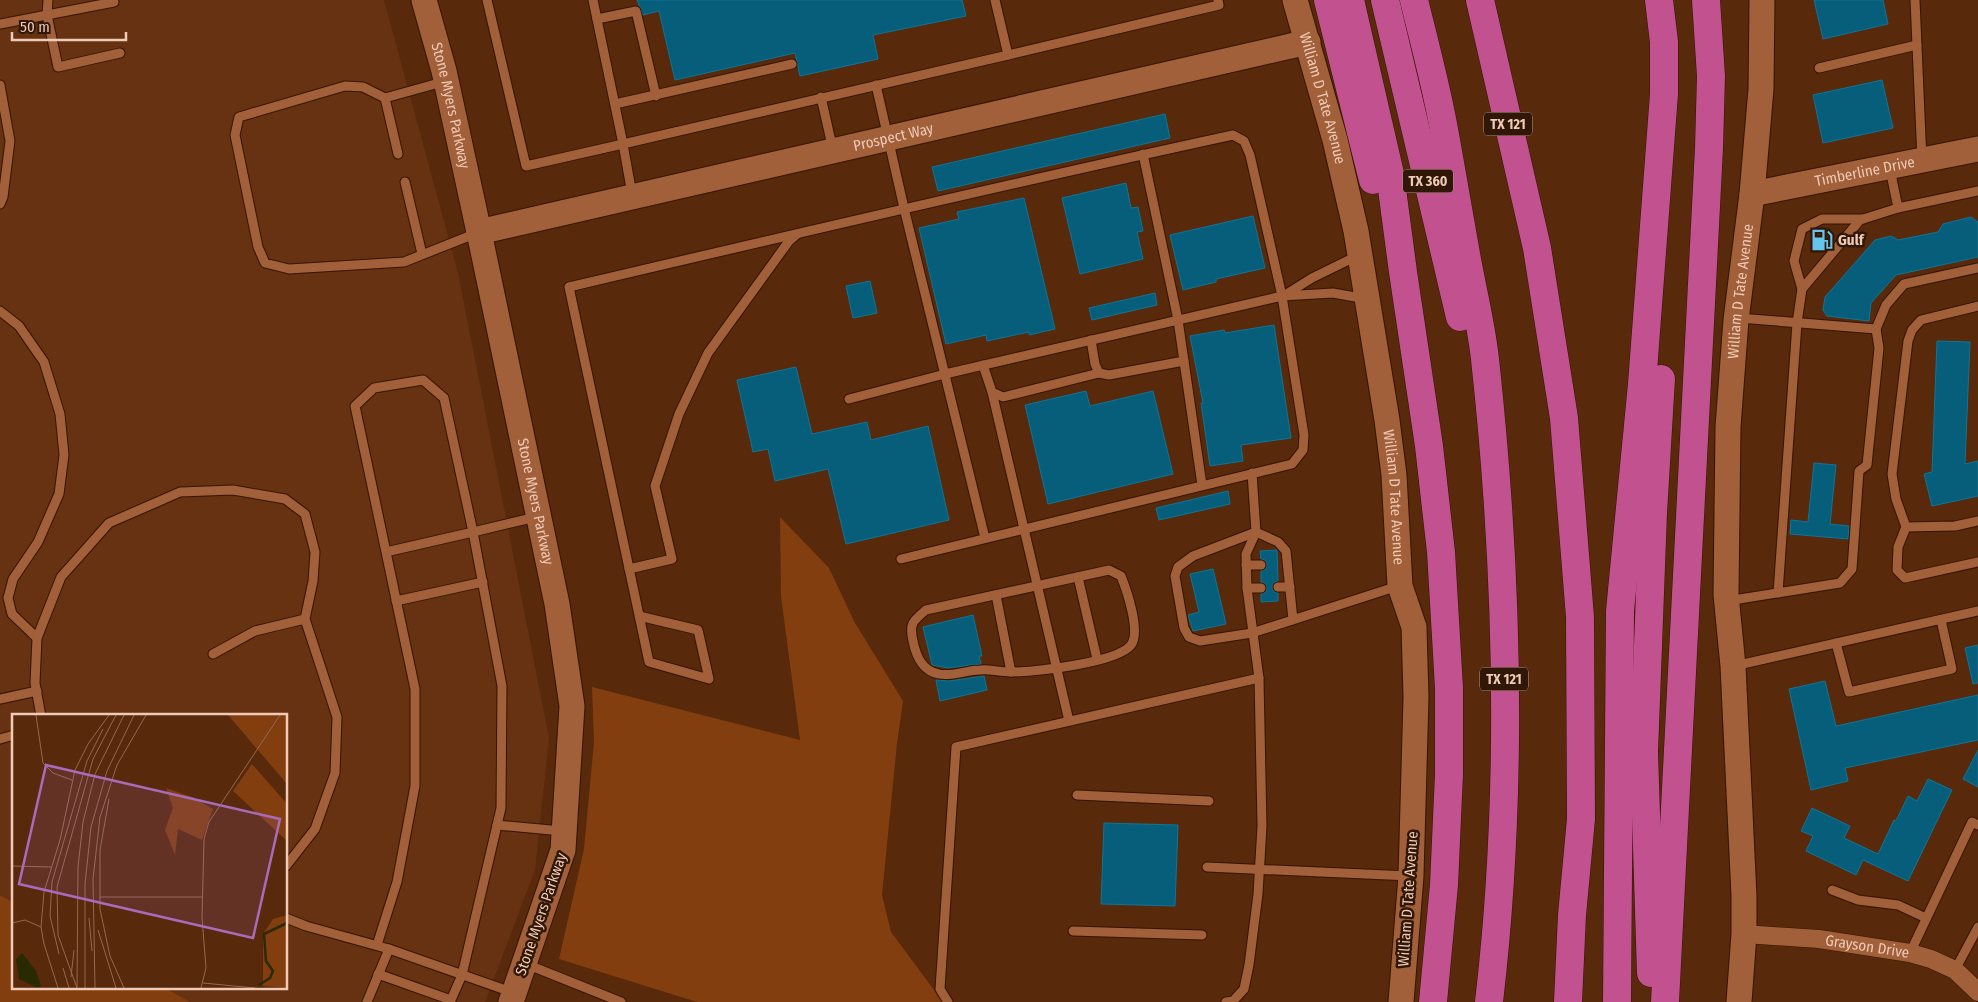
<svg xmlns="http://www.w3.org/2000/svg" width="1978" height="1002" viewBox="0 0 1978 1002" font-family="'Fira Sans Condensed',sans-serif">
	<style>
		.built { fill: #673211 }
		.green { fill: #833e0f }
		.building { fill: #075e7b; stroke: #0e7598 }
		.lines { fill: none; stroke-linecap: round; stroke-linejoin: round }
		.lane-casing { stroke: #351402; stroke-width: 11 }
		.street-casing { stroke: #351402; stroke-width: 19 }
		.secondary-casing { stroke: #351402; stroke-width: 27 }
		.highway-casing { stroke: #351402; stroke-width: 29 }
		.lane { stroke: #a15f3a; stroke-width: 9 }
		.street { stroke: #a15f3a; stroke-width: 18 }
		.secondary { stroke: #a15f3a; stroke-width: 25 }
		.highway { stroke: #c2528f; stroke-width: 28 }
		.labels { text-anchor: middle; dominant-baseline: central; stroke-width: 5; stroke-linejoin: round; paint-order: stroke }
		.shield { fill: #311707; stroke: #b69482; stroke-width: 1 }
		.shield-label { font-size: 14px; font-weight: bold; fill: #efcab6 }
		.street-label { font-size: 15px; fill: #efcab6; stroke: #311707 }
		.poi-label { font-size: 15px; font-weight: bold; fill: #efcab6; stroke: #311707; text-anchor: start }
		.inset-river { fill: none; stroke: #2a2a02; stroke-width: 2.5 }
		.inset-road { fill: none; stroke: #94694f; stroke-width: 1 }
		.view { fill: #a96bbb; fill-opacity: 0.15; stroke: #a96bbb; stroke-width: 2.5 }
		.inset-edge { fill: none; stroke: #efcab6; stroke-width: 2.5 }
	</style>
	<rect width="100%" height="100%" fill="#58290b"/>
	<polygon class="built" points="0,0 384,0 458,273 549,738 535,870 485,1002 190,1002 165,988 286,988 286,716 14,716 14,903 0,895"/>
	<g class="green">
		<polygon points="780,517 829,568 855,623 903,701 897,743 882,895 891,932 943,1002 697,1002 559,959 584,849 594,742 592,687 800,740 781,596"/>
		<polygon points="0,895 14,903 14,988 165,988 190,1002 0,1002"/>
	</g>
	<g class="building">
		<polygon points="637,0 962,0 966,16 873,35 878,59 800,76 795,53 675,80 659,11 643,15"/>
		<polygon points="1814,0 1883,0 1888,24 1823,39"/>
		<polygon points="1882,80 1893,128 1823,143 1813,95"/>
		<polygon points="1165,114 1170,138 938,191 932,167"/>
		<polygon points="1126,183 1131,208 1138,207 1143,231 1137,232 1143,259 1080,274 1062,198"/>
		<polygon points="1024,198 1055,329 1029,335 1029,332 987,341 986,335 946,344 919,228 959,219 957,212"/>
		<polygon points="1253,216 1265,268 1216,279 1216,282 1183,290 1170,235"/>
		<polygon points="1971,217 1978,222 1978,257 1896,275 1871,303 1869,321 1827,316 1823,310 1825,297 1875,240 1891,236 1898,240 1938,232 1943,224"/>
		<polygon points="870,281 877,313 853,318 846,286"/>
		<polygon points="1155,293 1157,305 1092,320 1089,308"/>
		<polygon points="1274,325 1291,438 1241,445 1243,461 1210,466 1201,403 1203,403 1190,336 1224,330 1225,333"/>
		<polygon points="1937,341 1970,342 1965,464 1978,461 1978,496 1932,506 1924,474 1932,472"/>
		<polygon points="796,367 812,434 867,422 871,440 928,426 949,520 846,544 828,469 775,481 768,449 753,452 737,380"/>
		<polygon points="1086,391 1090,406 1153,391 1173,474 1048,504 1025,405"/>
		<polygon points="1814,463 1836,465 1830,524 1849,526 1848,539 1790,534 1791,520 1808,522"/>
		<polygon points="1228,491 1230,504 1159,520 1156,508"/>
		<polygon points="1277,550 1278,581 1273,583 1272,587 1274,592 1278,593 1278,601 1261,602 1261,594 1266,592 1267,588 1265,583 1261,582 1261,571 1266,569 1267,565 1265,560 1261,559 1260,551"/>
		<polygon points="1213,569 1226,624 1193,631 1188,615 1199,612 1190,574"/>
		<polygon points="973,615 982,656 979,656 981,664 948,668 932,665 923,627"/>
		<polygon points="1978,645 1978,683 1973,684 1965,648"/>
		<polygon points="984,676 987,690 940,701 936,680 949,681"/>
		<polygon points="1825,681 1836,726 1978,695 1978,740 1845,768 1848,781 1811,790 1789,689"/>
		<polygon points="1978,750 1978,787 1963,779"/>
		<polygon points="1928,779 1952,790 1908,881 1863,860 1856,875 1806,851 1813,836 1801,831 1812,808 1850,826 1844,838 1878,854 1894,820 1896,821 1908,796 1917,801"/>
		<polygon points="1104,823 1178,825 1175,906 1101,904"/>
	</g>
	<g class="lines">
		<g class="lane-casing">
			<g id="lane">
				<polyline points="48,0 47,15 58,67 120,53"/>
				<polyline points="487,0 526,166 623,144 593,0"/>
				<polyline points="1915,0 1922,160"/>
				<polyline points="597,19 636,11 656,96"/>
				<polyline points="0,24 114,2"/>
				<polyline points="1008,55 1219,5 1218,0"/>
				<polyline points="1819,68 1917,45"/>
				<polyline points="446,81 385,98 363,87 345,86 239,117 235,135 258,247 265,263 289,269 404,262 477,233"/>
				<polyline points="0,85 10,141 3,197 0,204"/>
				<polyline points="876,85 904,208 985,538"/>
				<polyline points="821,97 833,150"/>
				<polyline points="385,98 398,154"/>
				<polyline points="615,104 792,64"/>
				<polyline points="1143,154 1178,320 1202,485"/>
				<polyline points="1890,169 1898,208"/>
				<polyline points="405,182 422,254"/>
				<polyline points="632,194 623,144 1008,55 995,0"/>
				<polyline points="1802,289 1794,261 1802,229 1822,219 1863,219"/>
				<polyline points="1285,295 1312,278 1357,256"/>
				<polyline points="1978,306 1921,320 1912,330 1908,341 1892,474 1896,499 1906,527 1955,526 1978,521"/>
				<polyline points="0,311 19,326 44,362 60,414 64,455 59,494 38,542 13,579 8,598 12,614 37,638"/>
				<polyline points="1739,318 1876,329 1886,305 1904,284 1978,268"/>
				<polyline points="1091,340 1095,364 1099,373 1109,375 1184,361"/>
				<polyline points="983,365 992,392 1003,397 1099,373"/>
				<polyline points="992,392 1069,721"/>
				<polyline points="849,399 945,374 1282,296 1333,293 1366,299"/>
				<polyline points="1906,527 1898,547 1897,570 1905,578 1978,562"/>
				<polyline points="1246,565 1261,565"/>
				<polyline points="629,569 672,559 655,486 679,414 708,353 789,241 797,234"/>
				<path d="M1109,570L1121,576C1127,591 1141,632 1131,645C1117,663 1034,672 1010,672C1000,672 990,669 980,670C967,670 951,677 939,674C922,671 916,656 913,641C909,623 913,621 926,610Z"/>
				<polyline points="1078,577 1097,659"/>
				<polyline points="1278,587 1290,587"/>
				<polyline points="1247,588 1261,588"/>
				<polyline points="1778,593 1797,323 1802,289 1860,220 1898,208 1978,191"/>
				<polyline points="996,595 1011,672"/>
				<polyline points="396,601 483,582"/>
				<polyline points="1727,601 1840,583 1852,569 1859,471 1867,465 1879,348 1876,329"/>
				<path d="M639,616L698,630L709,679L649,662L569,287C790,235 1011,183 1233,135L1244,141L1250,155L1282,296L1304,435L1303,450L1292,464L901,559"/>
				<polyline points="1293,620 1286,551 1278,542 1256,532 1193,556 1178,567 1175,576 1184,628 1189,637 1200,641 1252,633 1398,586"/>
				<polyline points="1836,643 1849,692 1952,669 1941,620"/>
				<polyline points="213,654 255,631 305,619"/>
				<polyline points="1734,666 1978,611"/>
				<polyline points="0,699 37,691"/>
				<polyline points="41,716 35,683 37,638 61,577 109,523 180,492 233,490 285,499 305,514 315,552 313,581 305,619 337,717 335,773 315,829 286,866"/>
				<polyline points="0,739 14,735"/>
				<polyline points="1077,795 1209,801"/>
				<polyline points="497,825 562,831"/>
				<polyline points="1207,867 1410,876"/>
				<polyline points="1832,890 1858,900 1898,905 1926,918"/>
				<polyline points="286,918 306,926 389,949 367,1002"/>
				<polyline points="1073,931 1202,935"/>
				<polyline points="377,945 397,882 415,786 415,689 386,552 473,532 444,398 423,380 374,388 355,406 386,552"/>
				<polyline points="389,949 514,993"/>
				<polyline points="1910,953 1972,822 1978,825"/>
				<polyline points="526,964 621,1002"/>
				<polyline points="1955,970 1978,927"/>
				<polyline points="378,974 451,1000 462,975 501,808 502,686 473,532 536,517"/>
				<polyline points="948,1002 940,989 956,747 1259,678"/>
				<polyline points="1226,1002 1233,1001 1244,989 1249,965 1258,894 1262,826 1259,678 1247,588 1246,554 1256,532 1252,473"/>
			</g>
		</g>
		<g class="street-casing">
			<g id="street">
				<path id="s1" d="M1744,934L1819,939L1910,953L1931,959L1955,970L1978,992"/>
			</g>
		</g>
		<g class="secondary-casing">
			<g id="secondary">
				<path id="s2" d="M424,0L444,71L479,232L557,604L572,706L563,850L511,1002"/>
				<path id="s3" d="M1295,0L1335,140L1356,231L1387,420L1394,475L1400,586L1414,627L1416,697L1411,876L1401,1002"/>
				<path id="s4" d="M1752,194L1978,149"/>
				<path id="s5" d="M479,232L1308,42"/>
				<path id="s6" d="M1739,1002L1744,934V896L1733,666L1726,595L1728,427L1736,320L1752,194L1761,89L1762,0"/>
			</g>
		</g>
		<g class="highway-casing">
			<g id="highway">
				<polyline points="1328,0 1373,180"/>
				<polyline points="1350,0 1390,174 1403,272 1429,446 1441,552 1449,688 1449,774 1444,885 1433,1002"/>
				<polyline points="1385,0 1460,317"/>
				<path d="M1414,0C1424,41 1435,82 1443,124C1451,167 1458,210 1466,254C1472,288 1481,323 1485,359C1508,571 1514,789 1489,1002"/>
				<polyline points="1480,0 1537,248 1564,418 1580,617 1581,819 1572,915 1568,1002"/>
				<polyline points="1651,973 1644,752 1653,513 1661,379"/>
				<polyline points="1617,1002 1620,611 1642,384 1664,94 1664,42 1659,0"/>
				<polyline points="1665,1002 1709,148 1711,76 1706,0"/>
			</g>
		</g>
		<use href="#lane" class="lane"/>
		<use href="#street" class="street"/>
		<use href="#secondary" class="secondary"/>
		<use href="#highway" class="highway"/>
	</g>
	<defs>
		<g id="fuel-bare" transform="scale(1.725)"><path d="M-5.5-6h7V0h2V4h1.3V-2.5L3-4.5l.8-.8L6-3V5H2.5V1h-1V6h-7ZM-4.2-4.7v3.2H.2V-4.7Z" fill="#65c5ef" stroke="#311707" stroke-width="2.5" paint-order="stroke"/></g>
	</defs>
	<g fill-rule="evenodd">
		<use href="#fuel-bare" x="1822" y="240"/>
	</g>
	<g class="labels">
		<g class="shield">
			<rect x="1484" y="112.5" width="48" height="23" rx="4"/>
			<rect x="1403" y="169.5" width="50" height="23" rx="4"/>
			<rect x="1480" y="667.5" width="48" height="23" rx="4"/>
		</g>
		<g class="shield-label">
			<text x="1508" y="124">TX 121</text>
			<text x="1428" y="181">TX 360</text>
			<text x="1504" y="679">TX 121</text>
		</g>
		<g class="street-label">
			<text stroke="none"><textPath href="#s3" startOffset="102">William D Tate Avenue</textPath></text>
			<text stroke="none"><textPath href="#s2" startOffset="109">Stone Myers Parkway</textPath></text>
			<text stroke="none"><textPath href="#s5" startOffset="425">Prospect Way</textPath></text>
			<text stroke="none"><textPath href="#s4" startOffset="115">Timberline Drive</textPath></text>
			<text stroke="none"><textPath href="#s6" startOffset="712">William D Tate Avenue</textPath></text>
			<text stroke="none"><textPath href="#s3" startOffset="508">William D Tate Avenue</textPath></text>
			<text stroke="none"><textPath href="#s2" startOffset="514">Stone Myers Parkway</textPath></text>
			<text transform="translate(1408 899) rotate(-86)">William D Tate Avenue</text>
			<text transform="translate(541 914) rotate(-71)">Stone Myers Parkway</text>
			<text stroke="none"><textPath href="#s1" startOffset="124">Grayson Drive</textPath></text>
		</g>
		<g class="poi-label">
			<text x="1838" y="240">Gulf</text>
		</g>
	</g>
	<g transform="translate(12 714)">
		<rect width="275" height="275" fill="#58290b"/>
		<path d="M216,1H275V70ZM240,50L275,90V127L221,77ZM154,74L180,83L201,95L190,126L166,115L163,141L153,116L161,94ZM275,201V274L251,272V220L261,205Z" fill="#833e0f"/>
		<path d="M10,239L24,257L29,272L26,274L7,265L4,245Z" fill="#2a2a02"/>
		<path class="inset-river" d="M247,271L258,264L261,257L254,247L252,220L275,209"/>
		<path class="inset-road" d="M24,1L31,49L41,59L60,66M97,85L88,136V195L98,242L112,274M0,152L39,153M87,183H190M77,204L80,237M0,209L13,206L29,213M86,216L104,274M47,240L38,202L40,168L75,47L91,15M51,254L57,274M59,263L62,236M191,269L243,274M65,273L66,153L71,108L83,60L112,1M46,274L32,230L29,213L32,178L48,126L63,56L76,30L97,1M65,274L46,221L45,173L81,45L104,1M73,274V170L79,113L95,57L122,1M83,274L81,165L88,103L105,51L134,1M189,274L194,254L190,203L192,125L197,108L268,1"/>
		<path class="view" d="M34,51L268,105L241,224L7,170Z"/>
		<rect width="275" height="275" class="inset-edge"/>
	</g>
	<path d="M12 32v8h114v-8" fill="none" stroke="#efcab6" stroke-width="2.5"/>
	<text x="20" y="32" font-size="15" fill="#efcab6" stroke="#311707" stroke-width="4" paint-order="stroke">50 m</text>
</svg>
